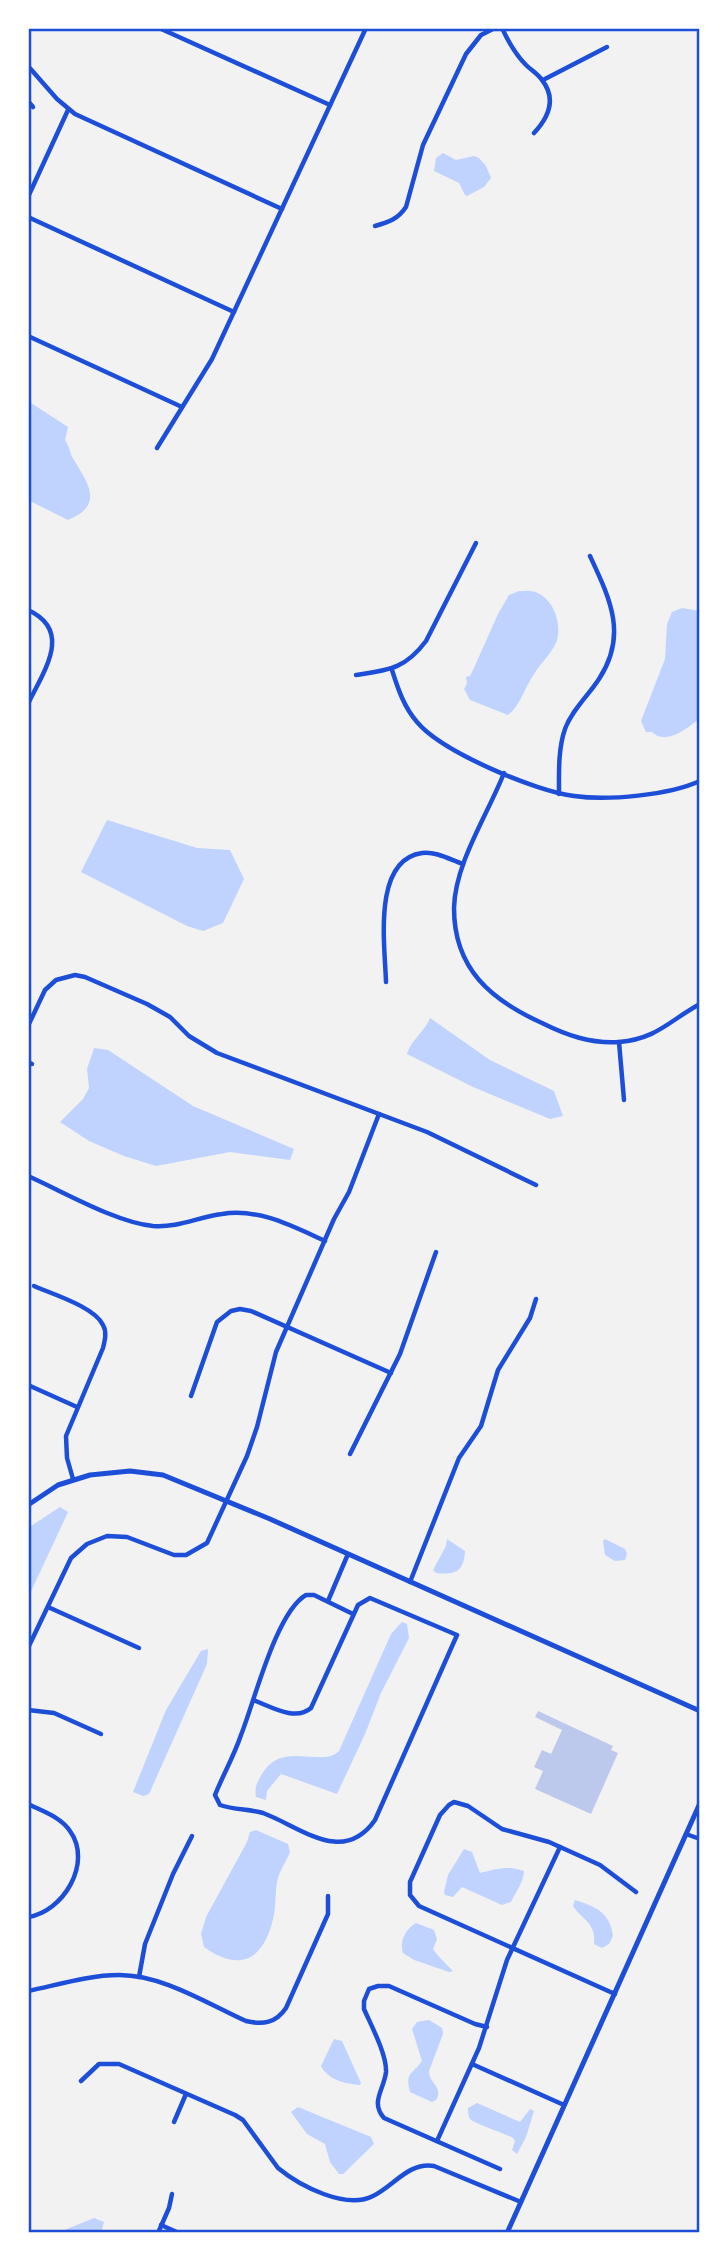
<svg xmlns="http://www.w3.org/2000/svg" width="728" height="2261" viewBox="0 0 728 2261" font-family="'Public Sans',sans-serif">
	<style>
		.water { fill: #bfd3fe }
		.building { fill: #bdc9ec }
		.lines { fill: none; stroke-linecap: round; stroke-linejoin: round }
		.minor { stroke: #1d4ed8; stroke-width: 4.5 }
		.tertiary { stroke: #1d4ed8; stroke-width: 5 }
		.neatline { fill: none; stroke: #1d4ed8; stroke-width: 2.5 }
	</style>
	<rect width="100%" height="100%" fill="#f2f2f2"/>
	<g class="water">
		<polygon points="443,153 456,160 474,156 479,158 486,166 491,178 484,187 467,196 465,195 459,183 434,171 436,158"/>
		<path d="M28,401L68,427L65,440C71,449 69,453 74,460C89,485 104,505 68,520L28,500Z"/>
		<path d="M519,591C524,591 530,590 535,592C554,598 563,626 556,643C551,654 540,664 534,674C525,687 520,706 508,715L470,700L464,689L467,683L466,677L470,676L473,670L498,614L509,595Z"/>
		<path d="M682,608L700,611V718C688,728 666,746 652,732H646L641,721L665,659L667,624L672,612Z"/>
		<polygon points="107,820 197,848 230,850 244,879 223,923 203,931 187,926 81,872"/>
		<path d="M430,1018L490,1060L554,1091L563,1116L550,1119L473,1087L407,1054C411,1040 425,1031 430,1018Z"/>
		<polygon points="94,1048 108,1050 193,1106 294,1149 290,1160 230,1152 156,1166 124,1156 89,1141 60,1122 83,1099 89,1088 87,1069"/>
		<polygon points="60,1507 68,1512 28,1598 28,1528"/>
		<path d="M447,1539L465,1551C464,1572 455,1575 436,1573L433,1570L446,1546Z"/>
		<polygon points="605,1539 625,1549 627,1554 625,1560 615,1561 605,1555 603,1541"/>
		<path d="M402,1622L407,1624L409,1638L381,1693L365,1734L337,1794L281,1774L267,1791L266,1800L256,1797C254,1787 258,1780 264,1771C284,1741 323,1768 339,1751L391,1634Z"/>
		<polygon points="208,1649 207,1664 149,1794 143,1796 133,1792 166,1710 201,1651"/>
		<path d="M256,1830L288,1844L290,1852C286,1862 279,1871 277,1882C275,1893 276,1904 274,1915C265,1958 242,1974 204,1947L201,1934L206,1917L247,1842L250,1832Z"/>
		<path d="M464,1849L472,1852L480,1873C497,1869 507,1865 524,1871C524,1882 515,1893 511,1902L502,1905L462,1887L453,1897L445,1895L444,1892L448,1875Z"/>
		<path d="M575,1900C596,1907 610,1912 613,1936L609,1944L602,1948L594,1944C596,1922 583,1921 573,1906Z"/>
		<path d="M416,1923L434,1930L437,1939L433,1949C435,1953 449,1967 453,1971L449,1972L414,1960L403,1953C399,1941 406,1929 416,1923Z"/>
		<path d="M429,2020L442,2028L443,2034L429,2071C429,2084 444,2087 436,2100L432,2102L410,2092C405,2072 411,2076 422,2061L412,2029L417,2022Z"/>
		<path d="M334,2039L342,2041L361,2083L360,2085C346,2084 328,2080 321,2066Z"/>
		<path d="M477,2103L520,2122L530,2109L534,2111L526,2137L517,2154L512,2150L515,2141L513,2138C504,2133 475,2124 470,2119C468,2116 468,2111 468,2108Z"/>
		<polygon points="298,2107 371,2137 374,2144 343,2174 339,2174 330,2162 325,2144 307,2134 291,2112"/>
		<polygon points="94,2218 104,2222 101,2233 57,2233"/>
	</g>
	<polygon class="building" points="538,1711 613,1746 611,1750 618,1753 591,1814 535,1789 543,1771 534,1767 542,1750 551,1754 562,1730 535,1717"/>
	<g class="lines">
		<g class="minor">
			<polyline points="159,28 330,105"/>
			<path d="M502,28C508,41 515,54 526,65C531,70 538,74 542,80C557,99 548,118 534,133"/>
			<polyline points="28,66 57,99 75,114 282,209"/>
			<polyline points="543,80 607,47"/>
			<polyline points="28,101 33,107"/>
			<polyline points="28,197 68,110"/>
			<polyline points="28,217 234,312"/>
			<path d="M375,226C389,222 398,219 406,207L423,145L466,54L481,35L495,28"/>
			<polyline points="28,336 182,407"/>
			<polyline points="157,448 212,359 366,28"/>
			<path d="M28,610C74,631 43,672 28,704"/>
			<path d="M392,670C398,689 404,707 417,722C442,752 535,791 574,796C608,801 669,795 700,781"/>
			<path d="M356,675C389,670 405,669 426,641L476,543"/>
			<path d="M504,773C488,814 455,863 454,908C454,969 491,1000 542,1023C566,1035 591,1044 619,1042C657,1039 670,1020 700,1004"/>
			<path d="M559,794C559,773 558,749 565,729C572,710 588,696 599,679C628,635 610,599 590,556"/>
			<path d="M386,982C385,946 372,860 422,853C436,851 451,860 463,864"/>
			<polyline points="28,1026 45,990 56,980 75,975 85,977 147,1004 170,1017 189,1036 217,1053 427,1132 536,1185"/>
			<polyline points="619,1042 624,1100"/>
			<polyline points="28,1062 32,1064"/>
			<path d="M28,1176C64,1192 115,1222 153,1226C178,1228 198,1217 222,1214C259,1208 292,1226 325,1241"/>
			<path d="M34,1286C52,1294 95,1307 103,1325C107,1332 105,1340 103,1348L66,1436L67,1458L73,1479"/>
			<polyline points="28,1385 77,1407"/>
			<polyline points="191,1396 217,1322 231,1311 240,1309 251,1311 391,1373"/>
			<polyline points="350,1454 400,1354 436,1252"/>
			<polyline points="410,1582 459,1458 481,1426 498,1370 530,1318 536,1299"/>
			<polyline points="328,1601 348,1554"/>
			<polyline points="48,1607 139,1648"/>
			<polyline points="28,1648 71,1558 87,1544 107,1536 127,1537 174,1555 186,1555 207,1543 247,1456 257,1427 276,1352 334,1219 349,1192 379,1114"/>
			<path d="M253,1700C270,1706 295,1722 311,1708L358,1605L370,1598L457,1635L375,1820C343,1866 301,1827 263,1813C249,1809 234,1810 220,1805L215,1795C223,1775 234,1756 241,1735C254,1703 276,1612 306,1595H314L353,1614"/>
			<polyline points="28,1710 54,1713 101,1734"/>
			<path d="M28,1804C42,1811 61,1817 70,1831C93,1863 63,1912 28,1917"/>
			<polyline points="686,1834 700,1839"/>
			<polyline points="139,1977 145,1944 173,1874 192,1836"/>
			<path d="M28,1991C57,1985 89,1975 119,1975C163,1975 206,2003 246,2021C263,2025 276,2023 286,2008L328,1914V1896"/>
			<polyline points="615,1994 419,1906 410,1895 410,1882 440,1815 449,1805 454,1802 468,1806 502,1829 549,1842 600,1865 636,1892"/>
			<path d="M487,2027L475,2024L389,1986H378L369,1989L364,2001V2009C371,2025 387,2055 386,2072C384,2090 370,2102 384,2118L500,2169"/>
			<polyline points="472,2064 564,2105"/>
			<path d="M81,2081L99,2064H119L235,2115L243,2120L278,2168C300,2186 346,2210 373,2196C394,2186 408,2162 434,2166L521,2202"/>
			<polyline points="174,2122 186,2094"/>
			<polyline points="437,2141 479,2048 507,1960 560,1847"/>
			<polyline points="161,2225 179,2233"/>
			<polyline points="158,2233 169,2208 172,2194"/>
		</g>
		<g class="tertiary">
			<polyline points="28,1505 58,1485 90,1475 130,1471 163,1475 270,1519 700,1711"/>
			<polyline points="507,2233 700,1803"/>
		</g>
	</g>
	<rect width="728" height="2261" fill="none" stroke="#ffffff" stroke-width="60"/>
	<rect x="30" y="30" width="668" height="2201" class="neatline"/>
</svg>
